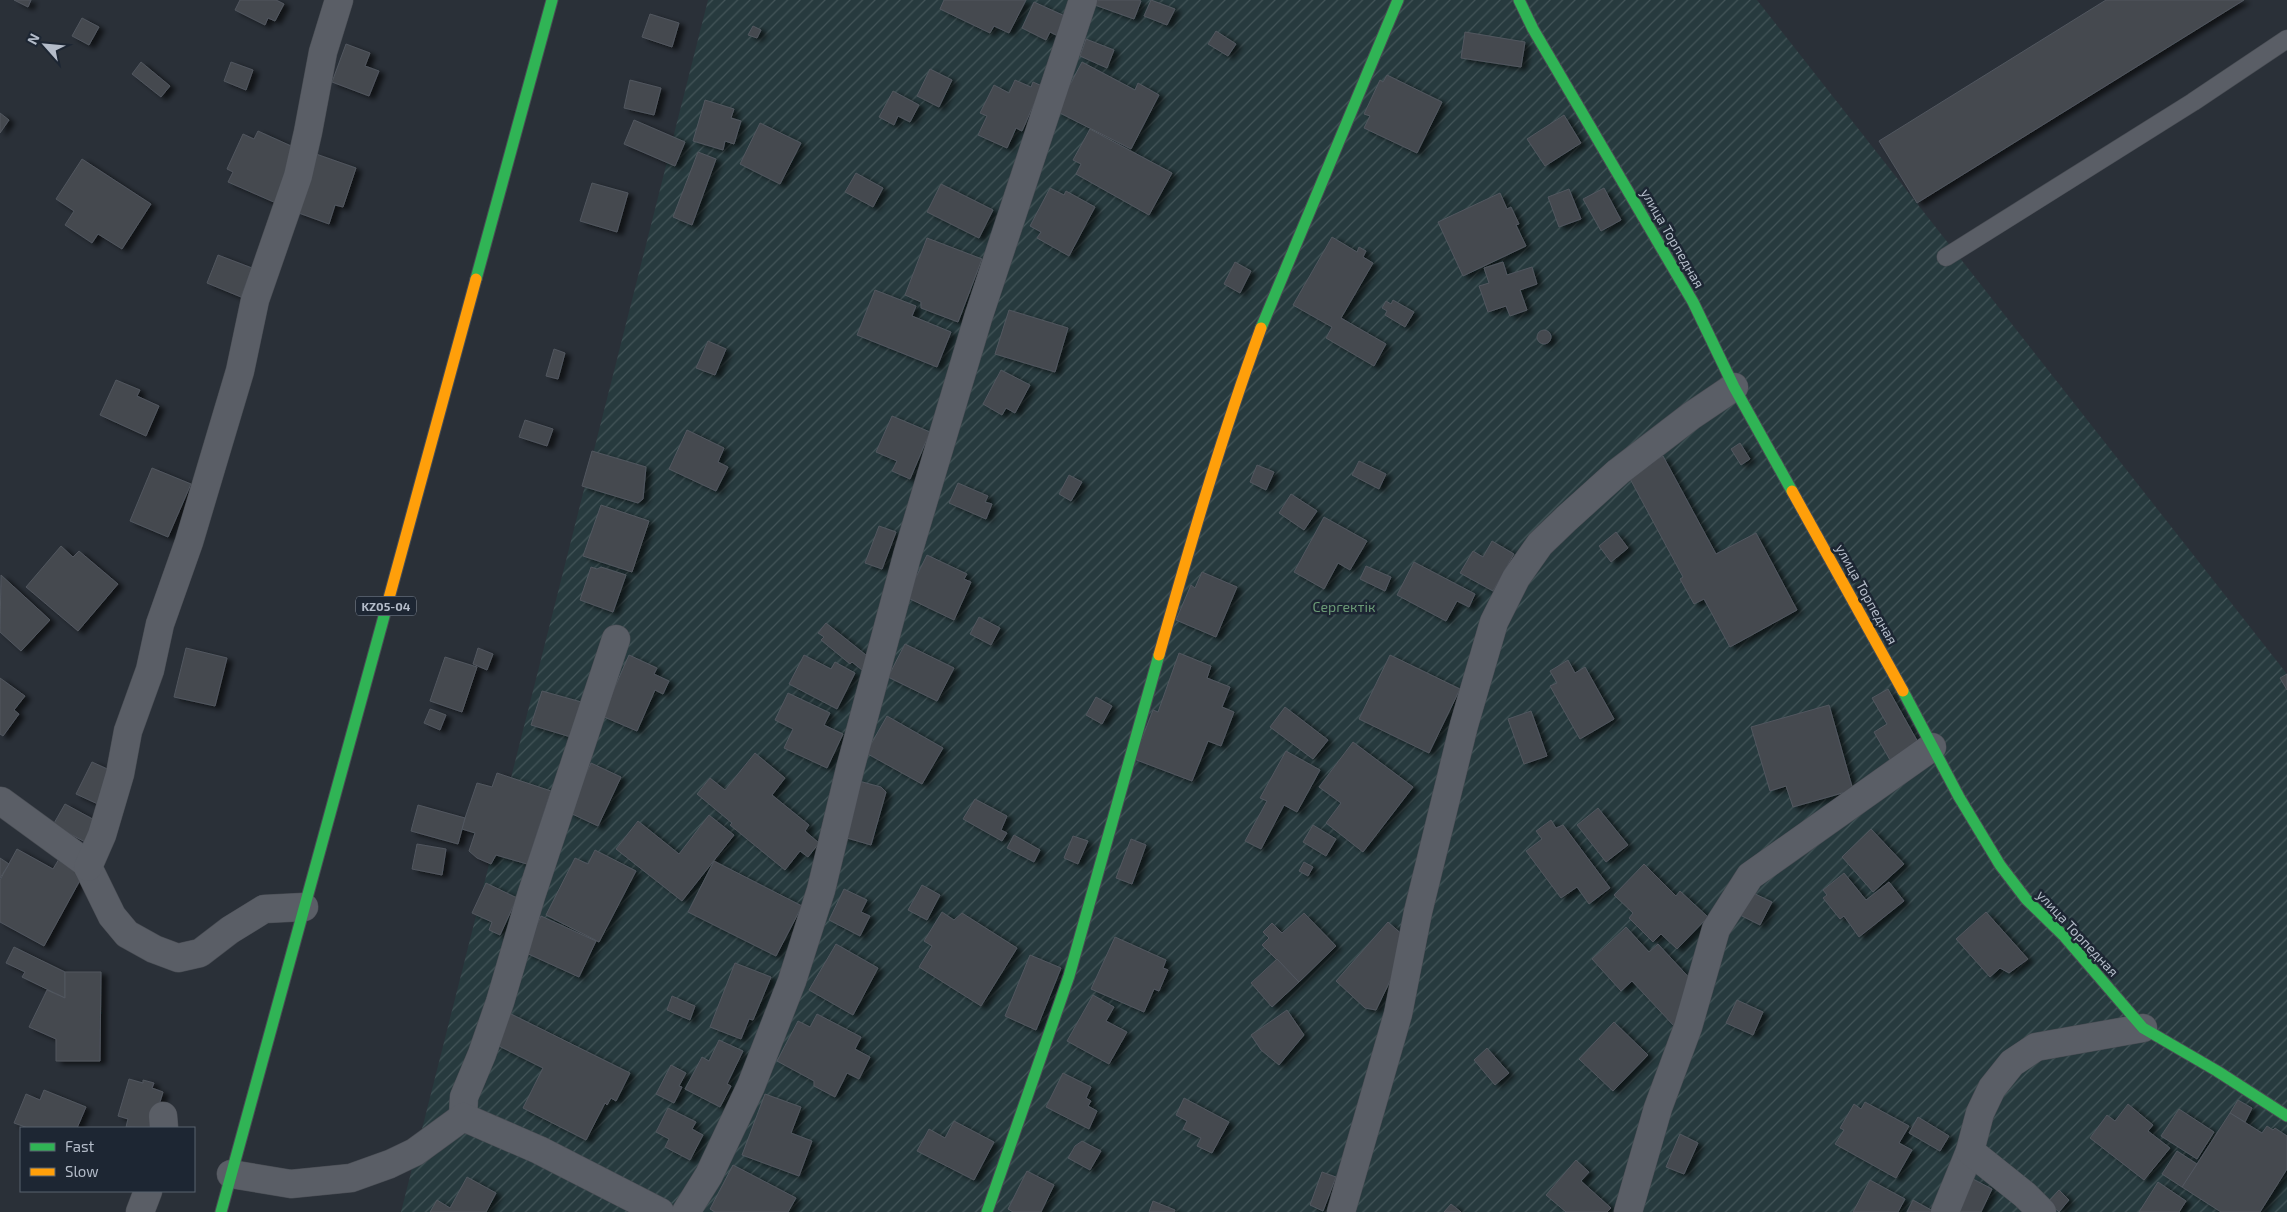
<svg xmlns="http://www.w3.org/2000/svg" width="2287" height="1212" viewBox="0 0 2287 1212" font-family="'Exo 2',sans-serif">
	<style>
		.garden { fill: url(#garden-furrows) }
		.building { fill: #444950; stroke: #52575f; filter: url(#shadow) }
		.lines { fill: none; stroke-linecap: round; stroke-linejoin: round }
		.lane-casing { stroke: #484c53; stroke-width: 19 }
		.street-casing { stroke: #484c53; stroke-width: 29 }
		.fast-casing { stroke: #484c53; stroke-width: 13 }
		.slow-casing { stroke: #484c53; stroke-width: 13 }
		.lane { stroke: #5a5e66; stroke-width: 18 }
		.street { stroke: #5a5e66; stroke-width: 28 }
		.fast { stroke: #30b455; stroke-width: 11 }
		.slow { stroke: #ff9f0a; stroke-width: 11 }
		.labels { text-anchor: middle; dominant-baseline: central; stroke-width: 5; stroke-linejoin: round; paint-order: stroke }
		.shield { fill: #1d2633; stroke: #878f9c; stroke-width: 1 }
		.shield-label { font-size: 12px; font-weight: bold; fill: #b4bcc9 }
		.street-label { font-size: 14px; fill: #b4bcc9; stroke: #1d2633 }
		.park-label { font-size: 14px; fill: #6b9a76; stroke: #1d2633 }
	</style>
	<defs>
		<pattern id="garden-furrows" width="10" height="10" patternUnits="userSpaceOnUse" patternTransform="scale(1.25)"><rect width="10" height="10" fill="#273a3e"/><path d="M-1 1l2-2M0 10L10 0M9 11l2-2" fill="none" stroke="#445559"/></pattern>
		<filter id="shadow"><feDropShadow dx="5.5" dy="3" stdDeviation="2.5" flood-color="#0009"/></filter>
	</defs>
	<rect width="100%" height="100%" fill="#2a3038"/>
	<polygon class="garden" points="708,0 1757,0 2287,674 2287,1212 401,1212"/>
	<g class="building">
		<polygon points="14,0 31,0 28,7"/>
		<polygon points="240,0 276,0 284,4 275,21 268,18 265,25 235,10"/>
		<polygon points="944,0 1026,0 1009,33 994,26 990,33 940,9"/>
		<polygon points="1094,0 1139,0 1141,1 1134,19 1092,4"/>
		<polygon points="1151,0 1175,9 1167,25 1144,16"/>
		<polygon points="2106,0 2244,0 1917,203 1879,141"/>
		<polygon points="1034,2 1067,17 1058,36 1050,32 1046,40 1022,28"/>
		<polygon points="650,14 679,23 672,47 642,37"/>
		<polygon points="82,18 99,27 89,45 72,36"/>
		<polygon points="753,26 761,30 757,38 748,35"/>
		<polygon points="1216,31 1236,44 1228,56 1208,44"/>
		<polygon points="1465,32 1525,42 1521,67 1461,58"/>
		<polygon points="1086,39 1114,50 1107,68 1080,56"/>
		<polygon points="346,44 370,53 365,66 379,71 369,96 332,82"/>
		<polygon points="141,62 170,86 161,97 132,74"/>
		<polygon points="231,62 253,70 246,90 224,81"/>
		<polygon points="1082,62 1135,90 1138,83 1159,95 1131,149 1056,111"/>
		<polygon points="930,69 952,80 939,107 917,96"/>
		<polygon points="1387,75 1442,102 1417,153 1364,128 1370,116 1364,114 1380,80 1383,82"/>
		<polygon points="630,80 661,88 654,115 624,108"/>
		<polygon points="1015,80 1031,87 1033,82 1042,86 1022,131 1016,128 1007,148 978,135 987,116 980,113 994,85 1009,93"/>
		<polygon points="893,91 919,105 910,122 898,116 894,125 879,117"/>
		<polygon points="705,100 734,109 731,118 741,121 734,144 725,141 723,150 693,141"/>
		<polygon points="0,113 9,120 0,133"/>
		<polygon points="1564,115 1581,143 1545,166 1527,139"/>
		<polygon points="634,120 685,142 675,166 624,144"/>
		<polygon points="760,123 801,143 780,184 740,164"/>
		<polygon points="1090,129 1172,173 1149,215 1076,174 1081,164 1073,160"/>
		<polygon points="258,131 300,150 276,203 228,182 233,172 227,169 243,134 254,139"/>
		<polygon points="698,152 716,159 692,225 673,217"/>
		<polygon points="316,154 356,168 343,207 335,205 329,224 296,212"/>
		<polygon points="82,159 151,204 122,249 98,234 92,243 65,225 74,211 56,199"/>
		<polygon points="856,173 883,188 873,207 845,192"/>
		<polygon points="592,183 628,193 617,232 580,221"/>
		<polygon points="941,184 993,210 979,238 927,212"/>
		<polygon points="1050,188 1064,195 1066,191 1095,207 1069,256 1037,238 1041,232 1030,226"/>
		<polygon points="1604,188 1621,220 1601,231 1583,199"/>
		<polygon points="1569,189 1581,219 1559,227 1548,197"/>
		<polygon points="1500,193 1507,209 1511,207 1519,224 1516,225 1526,246 1463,276 1438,222"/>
		<polygon points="1332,237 1357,252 1359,247 1366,251 1363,257 1373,263 1341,318 1386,344 1374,366 1326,338 1332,327 1293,305"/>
		<polygon points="927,238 982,259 958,322 921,308 921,302 905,295"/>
		<polygon points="218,255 252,268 241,297 207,283"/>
		<polygon points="1235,262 1251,271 1240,293 1224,284"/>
		<polygon points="1503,262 1507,275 1532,267 1537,284 1520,290 1527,310 1510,316 1506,306 1488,312 1479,286 1489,283 1484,268"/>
		<polygon points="875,290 916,306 912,316 951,332 937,367 857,335"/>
		<polygon points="1393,300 1414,312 1405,327 1385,315 1387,311 1382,308 1386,301 1391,304"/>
		<polygon points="1009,310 1068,328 1055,372 995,354"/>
		<circle cx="1544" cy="337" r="7"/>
		<polygon points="708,341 726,349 715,375 696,368"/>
		<polygon points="554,349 565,353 558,379 546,376"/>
		<polygon points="1001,370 1030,385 1015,413 1006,408 1002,415 983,404"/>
		<polygon points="116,380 140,390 137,396 159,406 146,436 100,415"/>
		<polygon points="892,416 930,432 910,479 892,471 897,461 876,452"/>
		<polygon points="525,420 553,429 547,446 519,437"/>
		<polygon points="687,430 724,448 718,462 728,467 716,491 669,469"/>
		<polygon points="1740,443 1750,459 1741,465 1731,449"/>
		<polygon points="592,451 646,467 643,499 638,503 582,486"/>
		<polygon points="1663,456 1716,554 1756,533 1797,610 1730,647 1704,599 1694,604 1680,579 1683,577 1628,475"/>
		<polygon points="1359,461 1386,474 1379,489 1352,475"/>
		<polygon points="1257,465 1274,472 1266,490 1250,482"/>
		<polygon points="152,468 191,484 168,537 130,521"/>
		<polygon points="1069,475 1082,482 1071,501 1059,494"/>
		<polygon points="958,483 988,496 985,502 992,504 986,519 949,503"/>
		<polygon points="1291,494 1317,511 1304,530 1279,513"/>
		<polygon points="601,505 649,521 632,572 583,556"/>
		<polygon points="1324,517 1367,541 1350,570 1338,563 1324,589 1294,572"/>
		<polygon points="879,526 896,532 882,569 865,563"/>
		<polygon points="1616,532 1628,548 1611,562 1599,546"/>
		<polygon points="1492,541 1514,554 1493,591 1460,573 1473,551 1483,557"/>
		<polygon points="61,546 73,557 79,551 118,584 78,631 26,587"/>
		<polygon points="927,555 967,574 964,579 971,582 954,620 906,597"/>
		<polygon points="1414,562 1475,594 1469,607 1457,601 1446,621 1397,595"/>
		<polygon points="1366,566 1391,577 1385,591 1360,579"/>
		<polygon points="591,567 597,569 601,567 626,575 613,612 580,600"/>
		<polygon points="1202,572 1237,587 1216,637 1176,620 1191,585 1195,588"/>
		<polygon points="1,575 50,620 21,651 0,632"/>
		<polygon points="979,617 1000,628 991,645 970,634"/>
		<polygon points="826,623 871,659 862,670 852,662 850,664 821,640 824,637 818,633"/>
		<polygon points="905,644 954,668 937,701 888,677"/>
		<polygon points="186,648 227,658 215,706 174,697"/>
		<polygon points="478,648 493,654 487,670 473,664"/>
		<polygon points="1179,653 1211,666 1207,678 1230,687 1222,707 1234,712 1221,746 1208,741 1192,781 1134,759 1153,710 1158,712"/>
		<polygon points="629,655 657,668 654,674 669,681 663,694 655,690 637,731 602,716"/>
		<polygon points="804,655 831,669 835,662 855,673 837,709 789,684"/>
		<polygon points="1390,655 1460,689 1429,753 1359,719"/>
		<polygon points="445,657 477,667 462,712 430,701"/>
		<polygon points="1568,660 1575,673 1585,667 1614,719 1580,739 1550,686 1557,683 1550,671"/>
		<polygon points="2287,674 2287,690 2280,678"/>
		<polygon points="0,678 25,696 14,710 19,714 3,736 0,734"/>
		<polygon points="1888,689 1919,744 1890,760 1874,732 1887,724 1872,698"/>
		<polygon points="542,691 585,703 574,738 531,725"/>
		<polygon points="788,693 830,713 824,725 843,734 827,768 784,748 793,729 775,720"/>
		<polygon points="1096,697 1112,706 1102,724 1086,715"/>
		<polygon points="1829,705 1853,790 1793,807 1786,786 1770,791 1751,727"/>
		<polygon points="1285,707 1328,740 1313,759 1270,727"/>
		<polygon points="430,709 446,715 440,730 424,723"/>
		<polygon points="1531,711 1547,756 1524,764 1508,719"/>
		<polygon points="887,716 943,748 922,784 866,753"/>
		<polygon points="1353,742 1413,787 1363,852 1326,823 1341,803 1319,787"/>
		<polygon points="1286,751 1320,770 1297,812 1284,805 1261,849 1245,841 1267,801 1260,798"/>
		<polygon points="755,753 785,778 772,795 809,825 805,831 819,843 808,857 800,851 785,870 730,825 732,823 697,794 710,778 725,790"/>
		<polygon points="92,762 114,772 100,805 76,794"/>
		<polygon points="591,763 621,777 598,826 568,812"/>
		<polygon points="497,773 551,791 527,864 496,855 491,864 477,858 469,851 475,833 462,829 465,818 477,783 492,787"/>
		<polygon points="855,780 881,787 886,792 871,845 840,836"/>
		<polygon points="975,799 1007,816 1001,830 1007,833 1002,841 963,819"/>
		<polygon points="65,804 100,823 89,844 53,825"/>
		<polygon points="418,805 465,818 458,844 411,831"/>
		<polygon points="1598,808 1628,845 1606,862 1577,825"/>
		<polygon points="709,815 734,835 682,901 616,849 638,821 679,854"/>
		<polygon points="1551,820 1556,828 1563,825 1610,888 1589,904 1577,887 1561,898 1526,851 1542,839 1536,831"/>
		<polygon points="1313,825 1336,839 1326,856 1303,842"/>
		<polygon points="1871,829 1904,864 1873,892 1842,857"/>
		<polygon points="1014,835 1040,850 1034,862 1007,848"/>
		<polygon points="1073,836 1088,841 1078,864 1064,858"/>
		<polygon points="1131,839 1146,845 1132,884 1116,878"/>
		<polygon points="417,844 446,849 442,875 412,869"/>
		<polygon points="17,849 53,869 59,859 84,873 44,946 0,922 0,880"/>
		<polygon points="595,850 636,871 599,942 546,915 575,858 588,864"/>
		<polygon points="0,858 9,864 0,878"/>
		<polygon points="714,861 802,906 776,956 688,912"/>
		<polygon points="1304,862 1313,867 1308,876 1299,871"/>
		<polygon points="1644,864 1676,896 1680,891 1708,917 1677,949 1661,934 1653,942 1629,918 1633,913 1614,895"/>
		<polygon points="1844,873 1866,900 1889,882 1904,901 1859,937 1844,916 1840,919 1823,898 1827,895 1823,890"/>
		<polygon points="486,883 517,898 500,935 489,930 492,922 472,913"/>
		<polygon points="922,885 940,895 927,920 908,910"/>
		<polygon points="844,889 867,900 861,912 870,916 860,936 829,920"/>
		<polygon points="1751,892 1772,902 1760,925 1740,915"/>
		<polygon points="942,912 954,920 962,913 1017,948 981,1006 919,967 932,946 924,941"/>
		<polygon points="1986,912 2028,959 2009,973 2000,968 1990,977 1956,939"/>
		<polygon points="1304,913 1336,946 1299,982 1262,945 1269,938 1263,932 1272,923 1282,933"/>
		<polygon points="541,916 596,941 579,977 524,952"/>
		<polygon points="1388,922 1405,937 1402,956 1376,1010 1365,1008 1336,981"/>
		<polygon points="1626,927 1649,952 1658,944 1695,984 1674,1026 1632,981 1621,991 1592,959"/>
		<polygon points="1115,937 1166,960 1163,968 1168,970 1159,991 1154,989 1144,1012 1091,989"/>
		<polygon points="836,944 878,968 853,1015 809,990"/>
		<polygon points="14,947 65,972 65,998 22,977 25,972 6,963"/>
		<polygon points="1030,955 1061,968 1036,1030 1005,1016"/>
		<polygon points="1277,959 1299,982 1272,1007 1251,983"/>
		<polygon points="735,963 771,977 753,1020 749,1019 741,1039 710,1027"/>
		<polygon points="65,972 101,972 100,1061 56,1061 56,1039 29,1027 47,990 65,998"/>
		<polygon points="1093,995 1114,1007 1106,1021 1127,1032 1109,1064 1067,1041"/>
		<polygon points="672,996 695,1006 690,1020 667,1010"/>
		<polygon points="1737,1000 1763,1012 1753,1035 1726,1023"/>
		<polygon points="1287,1010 1304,1035 1279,1065 1261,1050 1251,1035"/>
		<polygon points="509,1013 630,1073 616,1101 611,1098 607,1105 605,1103 586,1140 523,1108 543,1068 493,1043"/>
		<polygon points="817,1014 861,1037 855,1049 870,1057 859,1079 847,1073 835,1097 814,1086 814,1081 777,1061 798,1021 810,1027"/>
		<polygon points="1614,1022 1648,1055 1613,1091 1579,1059"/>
		<polygon points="719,1040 743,1051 727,1084 731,1086 720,1107 685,1089 702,1057 709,1061"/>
		<polygon points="1487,1048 1509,1073 1495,1085 1474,1060"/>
		<polygon points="671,1065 686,1073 679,1086 682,1087 674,1103 656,1094"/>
		<polygon points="1063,1073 1091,1087 1086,1098 1091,1101 1088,1106 1097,1111 1089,1129 1046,1107"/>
		<polygon points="129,1079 143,1083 143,1080 154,1083 152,1088 163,1092 152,1128 126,1127 128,1119 118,1116"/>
		<polygon points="44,1090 86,1107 77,1128 28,1128 14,1123 26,1094 40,1100"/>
		<polygon points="765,1094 801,1107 791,1133 812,1141 799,1176 742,1155"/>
		<polygon points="1184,1098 1229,1122 1212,1153 1197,1146 1201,1138 1183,1129 1187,1121 1176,1115"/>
		<polygon points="2238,1100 2252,1108 2245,1122 2230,1113"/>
		<polygon points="1865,1102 1909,1126 1899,1143 1912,1150 1896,1178 1835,1144 1844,1130 1840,1128 1854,1104 1861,1109"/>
		<polygon points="2128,1104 2153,1125 2148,1131 2170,1148 2144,1180 2090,1138 2107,1115 2115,1121"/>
		<polygon points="668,1108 696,1122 692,1129 703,1135 690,1160 665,1147 669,1139 656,1132"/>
		<polygon points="2179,1109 2214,1132 2197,1159 2161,1136"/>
		<polygon points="2230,1113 2262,1133 2267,1126 2273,1130 2275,1128 2287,1136 2287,1169 2260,1212 2221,1212 2182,1187"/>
		<polygon points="1918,1117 1949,1136 1940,1151 1909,1133"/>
		<polygon points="954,1121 994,1142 974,1180 917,1151 929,1129 945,1138"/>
		<polygon points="1680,1134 1698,1143 1684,1174 1666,1167"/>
		<polygon points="1082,1141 1101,1151 1090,1170 1068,1158 1075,1146"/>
		<polygon points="2177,1151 2197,1164 2182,1187 2162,1174"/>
		<polygon points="1576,1160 1589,1172 1581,1181 1611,1208 1607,1212 1566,1212 1546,1195"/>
		<polygon points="733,1165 796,1198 788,1212 715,1212 710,1209"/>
		<polygon points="1027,1171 1054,1185 1041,1212 1013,1212 1008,1209"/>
		<polygon points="1322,1172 1336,1177 1323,1211 1310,1205"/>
		<polygon points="467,1177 496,1193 486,1212 430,1212 437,1200 450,1208"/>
		<polygon points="1973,1179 1992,1189 1981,1212 1956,1212"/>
		<polygon points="1870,1180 1905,1199 1898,1212 1853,1212"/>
		<polygon points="2158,1182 2186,1201 2179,1212 2139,1212"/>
		<polygon points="2059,1190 2069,1200 2059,1212 2048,1202"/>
		<polygon points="1913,1200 1933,1211 1932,1212 1907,1212"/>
		<polygon points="1153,1201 1175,1210 1174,1212 1149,1212"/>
		<polygon points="1451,1204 1461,1212 1444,1212"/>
	</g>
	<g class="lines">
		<g class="lane-casing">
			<polyline id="lane" points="1946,257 2193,102 2287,39"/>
		</g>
		<g class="street-casing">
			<g id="street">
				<polyline points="1,801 86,863 112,916 127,934 154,949 178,958 200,953 230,930 264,909 304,907"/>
				<polyline points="88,867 102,835 120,774 128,731 150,670 160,624 189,542 240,371 255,300 298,176 308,132 323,52 339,0"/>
				<polyline points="163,1116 164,1128"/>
				<polyline points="463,1117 464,1097 482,1054 500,1002 531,896 616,639"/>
				<polyline points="231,1174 291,1184 351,1178 390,1164 415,1152 463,1117 539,1150 660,1212"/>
				<polyline points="140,1212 148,1191"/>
				<polyline points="686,1212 709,1175 751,1086 792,981 821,890 850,769 907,556 978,318 1083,0"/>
				<polyline points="1341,1212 1398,1014 1418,912 1464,725 1494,622 1516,578 1540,544 1566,519 1618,472 1691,416 1734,387"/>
				<polyline points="1628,1212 1658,1108 1688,1027 1716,929 1750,876 1932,747"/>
				<polyline points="1945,1212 1970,1151"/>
				<polyline points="2042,1212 2025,1195 1970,1151 1980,1113 1992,1088 2012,1063 2036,1047 2143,1028"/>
			</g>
		</g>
		<g class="fast-casing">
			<g id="fast">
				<polyline points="1519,0 1533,29 1693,302 1734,387 1792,491"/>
				<polyline points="476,279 552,0"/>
				<polyline points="1261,328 1398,0"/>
				<polyline points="1903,691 1959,797 2000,865 2026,899 2063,935 2143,1028 2217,1071 2287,1116"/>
				<polyline points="221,1212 386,609"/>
				<polyline points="987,1212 1069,976 1159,655"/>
			</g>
		</g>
		<g class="slow-casing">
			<g id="slow">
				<polyline points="1792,491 1903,691"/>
				<polyline points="386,609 476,279"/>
				<path d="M1159,655C1190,545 1222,435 1261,328"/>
			</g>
		</g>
		<use href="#lane" class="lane"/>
		<use href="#street" class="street"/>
		<use href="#fast" class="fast"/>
		<use href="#slow" class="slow"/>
	</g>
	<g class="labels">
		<rect class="shield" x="356" y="596.5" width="60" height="19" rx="4"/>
		<g class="shield-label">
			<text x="386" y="606">KZ05-04</text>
		</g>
		<g class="street-label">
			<text transform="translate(1673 238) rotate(60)">улица Торпедная</text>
			<text transform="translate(1867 594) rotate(61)">улица Торпедная</text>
			<text transform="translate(2078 933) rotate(47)">улица Торпедная</text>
		</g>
		<g class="park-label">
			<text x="1344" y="606">Сергектік</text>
		</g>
	</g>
	<rect x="20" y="1127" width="175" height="65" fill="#1d2633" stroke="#59626f"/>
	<rect x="30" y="1143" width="25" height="8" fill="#30b455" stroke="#59626f"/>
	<text x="65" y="1152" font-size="15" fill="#b4bcc9">Fast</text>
	<rect x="30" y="1168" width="25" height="8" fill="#ff9f0a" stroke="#59626f"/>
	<text x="65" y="1177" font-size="15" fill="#b4bcc9">Slow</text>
	<g transform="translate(45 45) rotate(297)" stroke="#1d2633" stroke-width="4" paint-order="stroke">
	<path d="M0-4L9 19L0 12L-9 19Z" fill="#b4bcc9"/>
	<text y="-8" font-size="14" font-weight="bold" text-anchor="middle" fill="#b4bcc9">N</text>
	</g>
</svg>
